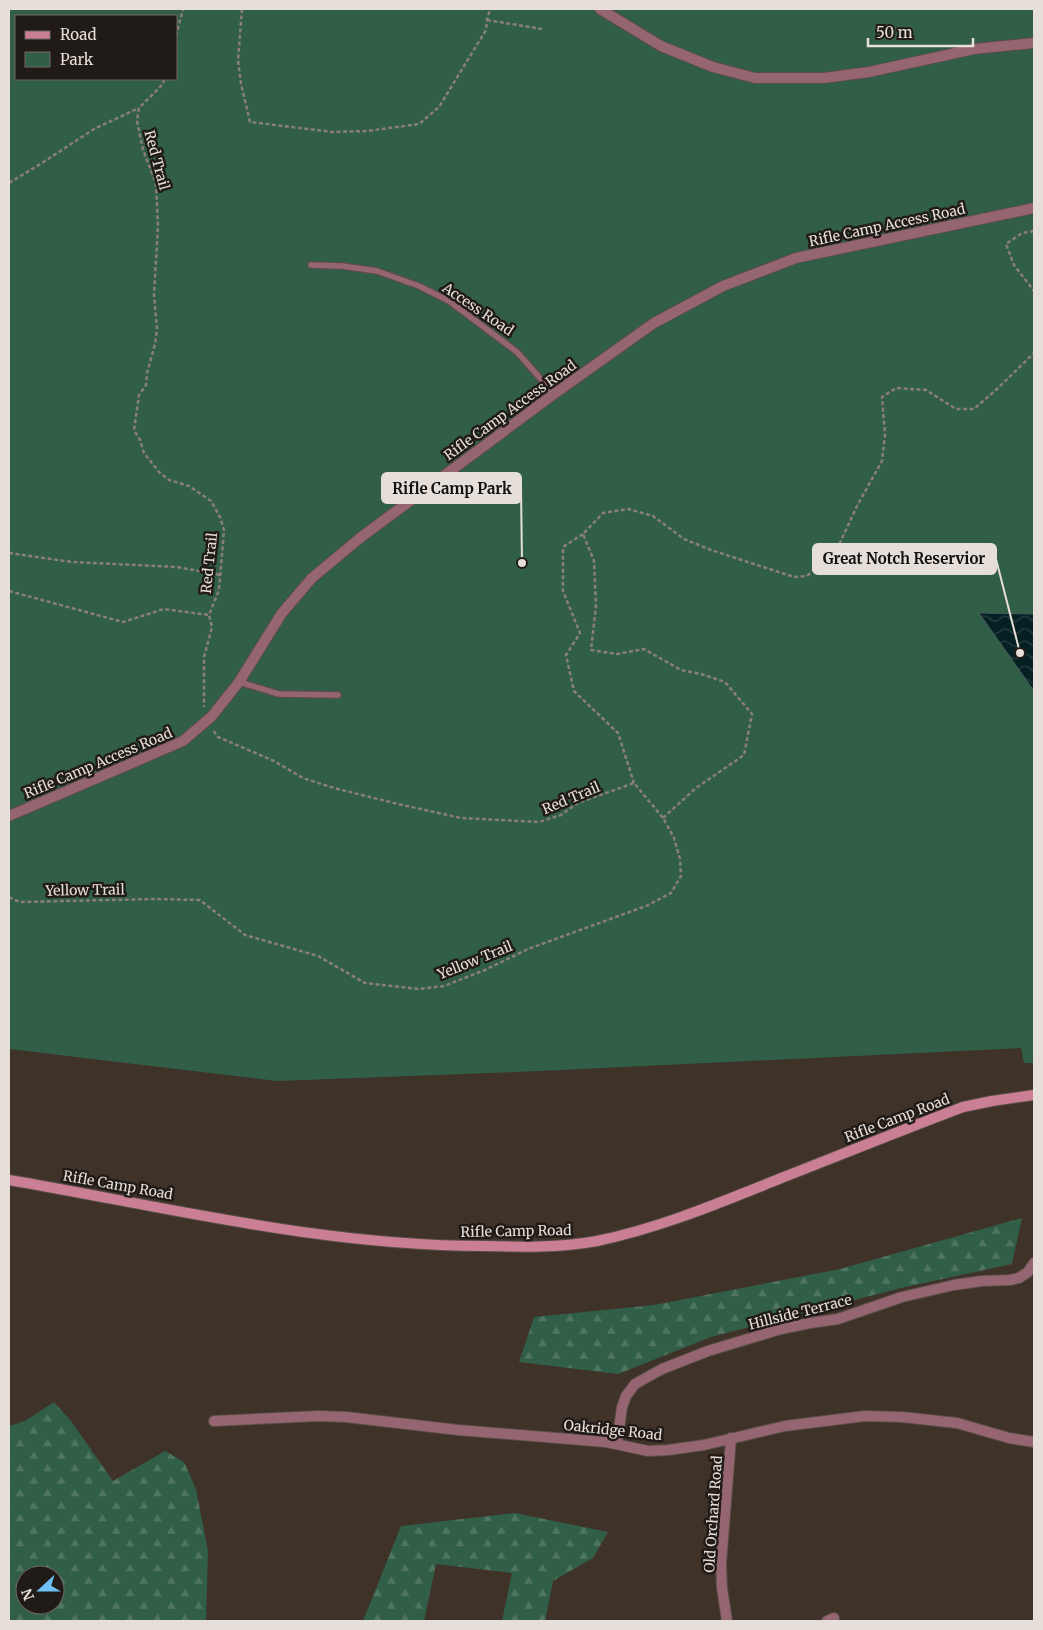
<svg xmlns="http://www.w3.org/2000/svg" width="1043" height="1630" viewBox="0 0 1043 1630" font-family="Merriweather,serif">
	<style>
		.forest { fill: url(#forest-firs); fill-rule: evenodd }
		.park { fill: #315e47; fill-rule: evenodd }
		.water { fill: url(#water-waves); stroke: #485959 }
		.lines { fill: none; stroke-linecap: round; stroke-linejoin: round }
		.lane-casing { stroke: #594e45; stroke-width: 8 }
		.street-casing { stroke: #594e45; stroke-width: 12 }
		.secondary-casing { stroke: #594e45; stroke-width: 12 }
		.path { stroke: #897f77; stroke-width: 2.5; stroke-dasharray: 4 2.5; stroke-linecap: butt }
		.lane { stroke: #966572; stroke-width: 5.5 }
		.street { stroke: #966572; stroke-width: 10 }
		.secondary { stroke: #cb7f95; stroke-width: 10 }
		.labels { text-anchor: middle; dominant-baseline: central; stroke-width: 5; stroke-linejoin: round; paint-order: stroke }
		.street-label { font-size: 14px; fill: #e6ded8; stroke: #211b17 }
		.leader { fill: none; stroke: #e6ded8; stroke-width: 2 }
		.callout-dot { fill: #e6ded8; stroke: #211b17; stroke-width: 2 }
		.callout { fill: #e6ded8; stroke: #e6ded8; stroke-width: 2 }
		.callout-label { font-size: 15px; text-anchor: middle; font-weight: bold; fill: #111 }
	</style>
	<defs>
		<pattern id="forest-firs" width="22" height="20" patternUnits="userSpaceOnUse" patternTransform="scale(1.25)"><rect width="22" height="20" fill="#315e47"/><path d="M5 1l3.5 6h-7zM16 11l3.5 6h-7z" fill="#4f7561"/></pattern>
		<pattern id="water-waves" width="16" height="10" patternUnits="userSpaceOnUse" patternTransform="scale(1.25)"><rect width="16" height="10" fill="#052023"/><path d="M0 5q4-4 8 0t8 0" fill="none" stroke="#294042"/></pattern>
	</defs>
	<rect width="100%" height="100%" fill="#3e3229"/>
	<g class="forest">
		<polygon points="1022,1218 1012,1264 905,1287 711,1337 618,1374 519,1362 534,1317 654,1305 840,1269"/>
		<path d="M54,1402L71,1421L113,1481L165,1451L184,1462L196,1489L208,1551L206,1621H9V1426L25,1421ZM25,1575H55V1605H25Z"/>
		<polygon points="515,1513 608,1532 593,1558 553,1581 545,1621 502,1621 512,1573 436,1564 424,1621 363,1621 401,1526"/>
	</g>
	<path class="park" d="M9,9H1034V1063H1024L1021,1048L540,1071L277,1081L9,1049ZM16,16H176V79H16Z"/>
	<polygon class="water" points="979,613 1034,614 1034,691"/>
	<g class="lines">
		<g class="lane-casing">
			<g id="lane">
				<polyline points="311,265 342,266 377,271 419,286 449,301 517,352 554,394"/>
				<polyline points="239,682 279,694 338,695"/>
			</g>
		</g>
		<g class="street-casing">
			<g id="street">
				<polyline points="600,9 661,46 713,67 755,78 824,78 869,72 974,49 1034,43"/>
				<polyline points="9,816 183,741 212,716 239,682 282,613 312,578 360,538 554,394 654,323 723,286 796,258 1034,208"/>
				<polyline points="214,1421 319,1416 346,1417 458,1430 606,1442 648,1451 668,1450 704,1445 785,1426 865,1416 902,1417 957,1423 1009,1438 1034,1442"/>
				<polyline points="617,1444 622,1407 626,1396 635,1384 662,1369 708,1351 781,1329 810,1323 838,1319 902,1297 954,1285 982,1281 1010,1280 1019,1278 1028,1272 1034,1263"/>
				<polyline points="727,1621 722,1588 721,1564 731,1438"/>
				<polyline points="827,1621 834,1618"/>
			</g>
		</g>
		<g class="secondary-casing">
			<path id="secondary" d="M9,1180C166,1207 323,1246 483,1246C521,1247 559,1248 597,1241C660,1228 719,1203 779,1179C840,1155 902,1130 963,1107L992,1101L1034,1095"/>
		</g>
		<g class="path">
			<polyline points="242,9 238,60 241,84 250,122 333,132 367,131 419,124 439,107 486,30 487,20 490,9"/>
			<polyline points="487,20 542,29"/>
			<polyline points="176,36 183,9"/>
			<polyline points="164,79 163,84 139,108 137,121 143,150 156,183 158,227 154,294 157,329 155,344 147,373 146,385 139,395 134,430 140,440 144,453 159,472 169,480 189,486 211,501 220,517 224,530 219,590 209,615 212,627 204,657 204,707"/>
			<polyline points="9,183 42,163 94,129 139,108"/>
			<polyline points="1034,231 1022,233 1006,244 1014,265 1034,291"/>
			<polyline points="583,534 563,547 563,591 580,633 566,655 574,691 618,733 634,783"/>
			<polyline points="9,553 72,562 177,567 221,575"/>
			<polyline points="9,591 123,622 164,609 209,615"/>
			<polyline points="663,818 696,788 744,755 752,714 725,682 701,674 681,670 644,649 617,654 591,650 596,606 594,561 583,534 603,513 628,509 653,516 684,539 711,550 794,577 807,576 838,547 858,504 882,461 885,435 882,397 896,388 926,390 956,409 974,409 997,389 1034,353"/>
			<polyline points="9,897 19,902 154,899 200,900 245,935 318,956 365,983 418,989 444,986 485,970 528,949 646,906 671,893 681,876 680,859 674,838 663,818 634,783 578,803 561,815 539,822 461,818 398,804 334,788 303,778 274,761 218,737 213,730"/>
		</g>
		<use href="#lane" class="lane"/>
		<use href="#street" class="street"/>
		<use href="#secondary" class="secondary"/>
	</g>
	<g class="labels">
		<g class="street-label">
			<text transform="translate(157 160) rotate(75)">Red Trail</text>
			<text transform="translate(887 225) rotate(-12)">Rifle Camp Access Road</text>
			<text transform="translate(478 309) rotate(34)">Access Road</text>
			<text transform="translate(510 410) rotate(-36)">Rifle Camp Access Road</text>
			<text transform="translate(209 563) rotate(-84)">Red Trail</text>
			<text transform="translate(98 763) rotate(-23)">Rifle Camp Access Road</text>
			<text transform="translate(571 798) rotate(-23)">Red Trail</text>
			<text transform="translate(85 890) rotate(-1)">Yellow Trail</text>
			<text transform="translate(475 960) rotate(-22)">Yellow Trail</text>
			<text transform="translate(897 1118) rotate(-21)">Rifle Camp Road</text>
			<text transform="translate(118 1185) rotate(10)">Rifle Camp Road</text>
			<text transform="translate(516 1231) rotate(-1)">Rifle Camp Road</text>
			<text transform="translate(800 1312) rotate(-14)">Hillside Terrace</text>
			<text transform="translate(613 1430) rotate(6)">Oakridge Road</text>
			<text transform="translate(713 1514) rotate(-86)">Old Orchard Road</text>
		</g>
	</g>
	<path class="leader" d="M522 563L521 488M1020 653L996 559"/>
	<g class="callout-dot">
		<circle cx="522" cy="563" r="5"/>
		<circle cx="1020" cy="653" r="5"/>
	</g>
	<g class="callout">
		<rect x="382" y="473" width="139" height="30" rx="5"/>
		<rect x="813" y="544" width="183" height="30" rx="5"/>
	</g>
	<g class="callout-label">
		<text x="452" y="494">Rifle Camp Park</text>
		<text x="904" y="564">Great Notch Reservior</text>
	</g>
	<rect width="1043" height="1630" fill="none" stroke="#e6ded8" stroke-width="20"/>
	<rect x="15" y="15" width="162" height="65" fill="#211b17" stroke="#706964"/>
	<rect x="25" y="31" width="25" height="8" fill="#cb7f95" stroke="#706964"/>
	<text x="60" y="40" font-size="15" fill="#e6ded8">Road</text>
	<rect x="25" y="52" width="25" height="15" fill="#315e47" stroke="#706964"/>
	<text x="60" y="65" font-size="15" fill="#e6ded8">Park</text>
	<g transform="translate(40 1590) rotate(249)"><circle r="24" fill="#211b17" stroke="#706964"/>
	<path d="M0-4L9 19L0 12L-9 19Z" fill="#6dc2f3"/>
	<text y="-8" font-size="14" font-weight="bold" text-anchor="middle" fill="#e6ded8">N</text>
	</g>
	<path d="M868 38v8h105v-8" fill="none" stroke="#e6ded8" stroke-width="2.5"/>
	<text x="876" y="38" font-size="15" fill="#e6ded8" stroke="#211b17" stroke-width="4" paint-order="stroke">50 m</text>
</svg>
